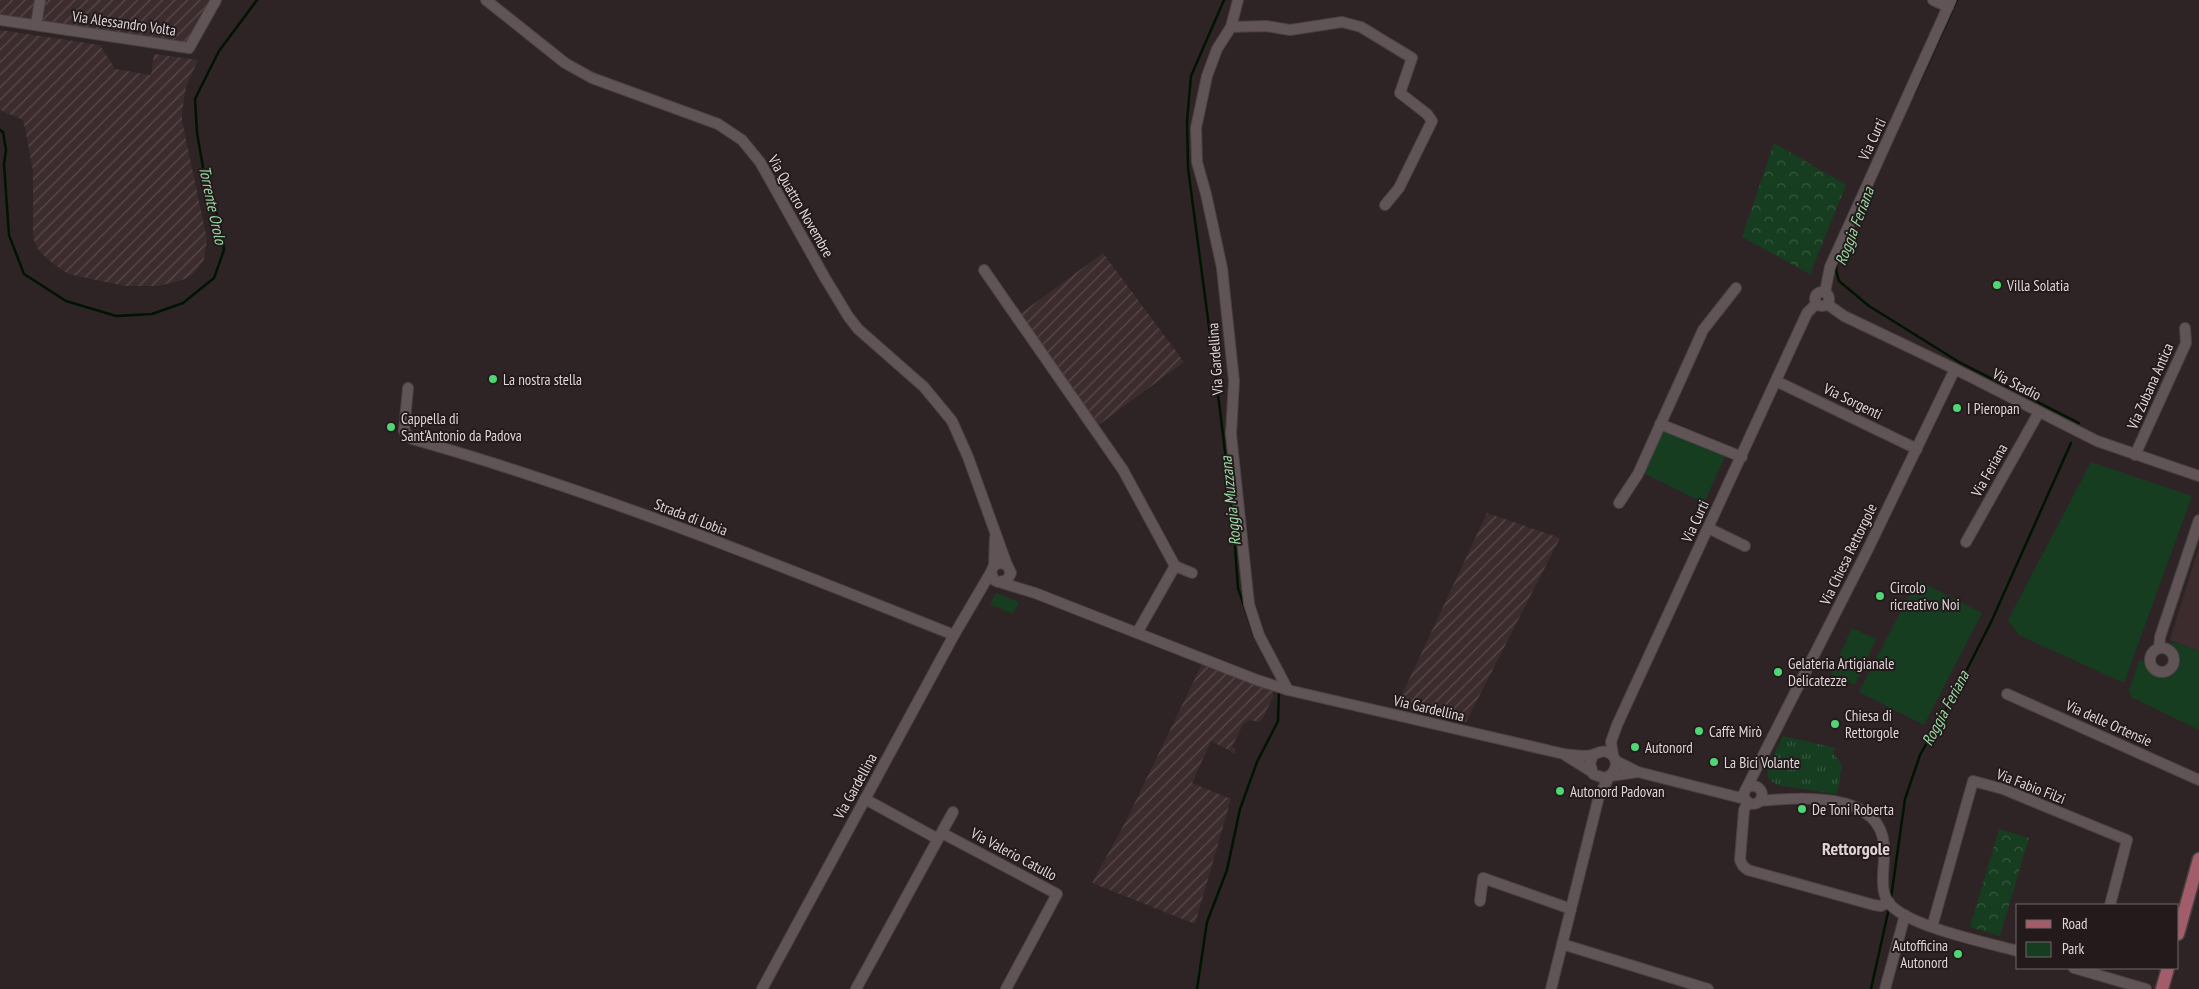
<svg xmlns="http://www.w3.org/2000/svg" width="2199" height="989" viewBox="0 0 2199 989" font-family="'PT Sans Narrow',sans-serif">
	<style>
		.built { fill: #3c2c2d }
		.industrial { fill: url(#industrial-furrows) }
		.grass { fill: url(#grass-tufts) }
		.forest { fill: url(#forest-crowns) }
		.park { fill: #163d20 }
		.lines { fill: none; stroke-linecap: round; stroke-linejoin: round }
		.stream { stroke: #001402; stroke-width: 2.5 }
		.minor-casing { stroke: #4a4243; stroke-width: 12 }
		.major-casing { stroke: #4a4243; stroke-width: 15 }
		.minor { stroke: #605456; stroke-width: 10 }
		.major { stroke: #a25c6a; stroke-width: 12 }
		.poi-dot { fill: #4fd675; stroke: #241a1c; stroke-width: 2 }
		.labels { text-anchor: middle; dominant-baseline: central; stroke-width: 4; stroke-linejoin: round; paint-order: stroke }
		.street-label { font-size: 15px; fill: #ded7d8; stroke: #241a1c }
		.poi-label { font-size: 15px; fill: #ded7d8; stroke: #241a1c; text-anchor: start }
		.water-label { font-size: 16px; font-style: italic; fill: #96d8a2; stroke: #241a1c }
		.quarter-label { font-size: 18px; font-weight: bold; fill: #e2d4d6; stroke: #241a1c }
	</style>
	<defs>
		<pattern id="industrial-furrows" width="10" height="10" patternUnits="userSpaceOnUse" patternTransform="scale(1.25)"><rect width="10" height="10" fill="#3c2c2d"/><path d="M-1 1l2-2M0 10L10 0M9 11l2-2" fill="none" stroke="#584a4b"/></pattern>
		<pattern id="grass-tufts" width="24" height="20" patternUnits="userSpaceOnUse" patternTransform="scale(1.25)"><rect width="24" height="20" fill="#163d20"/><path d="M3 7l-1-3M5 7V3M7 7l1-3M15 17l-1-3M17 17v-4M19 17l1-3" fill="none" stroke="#375840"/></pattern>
		<pattern id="forest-crowns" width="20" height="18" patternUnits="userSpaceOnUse" patternTransform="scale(1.25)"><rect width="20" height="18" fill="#163d20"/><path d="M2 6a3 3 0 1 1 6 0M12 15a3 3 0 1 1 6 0" fill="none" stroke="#375840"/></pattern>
	</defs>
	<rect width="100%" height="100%" fill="#2e2425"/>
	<polygon class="built" points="2199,547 2199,651 2170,640"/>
	<g class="industrial">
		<polygon points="0,0 217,0 188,51 0,21"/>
		<polygon points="0,30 100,45 115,69 151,75 154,54 198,60 186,87 182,112 182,121 207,239 204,260 194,273 185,279 159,286 125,286 68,274 51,262 40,252 34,241 33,233 33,171 25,128 23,120 0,110"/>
		<polygon points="1103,253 1184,362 1097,426 1020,314"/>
		<polygon points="1487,513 1560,538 1466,722 1397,705"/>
		<polygon points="1202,664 1219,667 1273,691 1273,697 1263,718 1259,722 1250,720 1243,724 1232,747 1236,749 1234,753 1211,741 1192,783 1231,799 1195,924 1092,883 1126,821"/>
	</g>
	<polygon class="grass" points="1783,736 1835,748 1833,753 1842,765 1837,794 1777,785 1768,778 1767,768"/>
	<g class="forest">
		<polygon points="1774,143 1846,185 1810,274 1742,237"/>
		<polygon points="1999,829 2029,838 2000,936 1970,927"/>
	</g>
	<g class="park">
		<polygon points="1661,426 1725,456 1704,503 1637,470"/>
		<polygon points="2091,462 2192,496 2124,683 2019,635 2008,620"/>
		<polygon points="1917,580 1982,613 1924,725 1859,692"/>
		<polygon points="996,593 1019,602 1013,614 990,604"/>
		<polygon points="1852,628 1876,639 1855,685 1831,674"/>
		<path d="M2170,641L2199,651V730L2131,697L2129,690L2140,659C2147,662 2147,672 2155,676C2168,683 2182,671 2180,657C2179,650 2173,647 2170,641Z"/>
	</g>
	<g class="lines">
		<g class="stream">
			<polyline points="1224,0 1191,76 1187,121 1188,168 1220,410 1233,518 1238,588 1255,638"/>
			<polyline points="1914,94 1957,0"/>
			<polyline points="0,130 3,132 6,150 4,164 9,235 24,274 66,301 116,316 152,314 183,303 214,278 224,250 220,225 204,173 197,133 195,99 219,51 257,0"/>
			<polyline points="1838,260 1836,270 1839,281 1869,306 1959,362 2079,423"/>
			<polyline points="1891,898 1905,799 1920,755 1956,691 1992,620 2071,443"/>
			<polyline points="1197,989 1207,922 1227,870 1240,809 1257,762 1278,721 1279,691"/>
			<polyline points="1871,989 1889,908"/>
		</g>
		<g class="minor-casing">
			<g id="minor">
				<polyline points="486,0 565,63 592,78 718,124 742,140 760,162 825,278 848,316 858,329 924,387 952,421 968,457 1007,565"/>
				<polyline points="1238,0 1231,27 1217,49 1207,76 1196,128 1197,162 1206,194 1222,268 1234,381 1231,434 1249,604 1259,635 1288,690"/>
				<polyline points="1933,0 1948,7"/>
				<polyline points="0,20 189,48 216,0"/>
				<polyline points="36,25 40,0"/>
				<polyline points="1231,27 1266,26 1290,30 1342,22 1361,27 1412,58 1400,93 1427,114 1432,121 1399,188 1385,205"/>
				<polyline points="984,270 1123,470 1175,566"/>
				<circle cx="1822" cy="299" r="7"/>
				<polyline points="1825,292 1830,267 1951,0"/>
				<polyline points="1827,304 1844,316 1955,369 2097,441 2199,476"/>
				<polyline points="1776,381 1917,449"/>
				<path d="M408,388L404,431L412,439C597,491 776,564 954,635"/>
				<polyline points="1660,424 1742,457"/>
				<polyline points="2135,455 2186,343 2185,328"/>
				<polyline points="1619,503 1638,474 1703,330 1736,288"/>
				<polyline points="1708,528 1745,546"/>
				<polyline points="1966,542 2039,412"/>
				<polyline points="994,565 1001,563 1007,565 1011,573 1007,580 998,582 994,580 991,572 994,565 995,538"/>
				<path d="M1002,583L1035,593L1257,680L1288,690L1564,754C1572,755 1584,757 1592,755C1597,754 1601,750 1607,752C1621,757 1617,775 1604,778L1593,774L1590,763L1593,755"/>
				<polyline points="1137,633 1175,566 1192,573"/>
				<polyline points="2159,648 2160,637 2199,520"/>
				<circle cx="2162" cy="660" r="12"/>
				<polyline points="2007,694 2199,780"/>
				<polyline points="1565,755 1592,772"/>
				<polyline points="1613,756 1611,742 1617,725 1807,313 1816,304"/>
				<polyline points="1616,761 1638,772 1745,799"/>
				<polyline points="1610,776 1638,772"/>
				<circle cx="1753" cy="795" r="9"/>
				<polyline points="1746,789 1867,551 1955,369"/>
				<polyline points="865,799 938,839 953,812"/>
				<path d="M1760,801C1799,797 1880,791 1884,845C1886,862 1878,887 1888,902C1905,926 1988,943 2018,951"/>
				<polyline points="1748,802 1744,810 1740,860 1743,866 1748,870 1874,905 1881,906 1889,902"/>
				<polyline points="942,833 1057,894 1006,989"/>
				<polyline points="1480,901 1483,878 1571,909"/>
				<polyline points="1932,927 1973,781 2003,789 2127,840 2110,905"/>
				<polyline points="1562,944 1708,989"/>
				<polyline points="2074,968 2146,989"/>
				<polyline points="762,989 954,635 991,572"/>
				<polyline points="856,989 938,839"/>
				<polyline points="1551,989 1599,796 1609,777"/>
				<polyline points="1885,989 1905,915"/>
			</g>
		</g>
		<g class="major-casing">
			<g id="major">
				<polyline points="2178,934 2199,859"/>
				<polyline points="2162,989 2168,968"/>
			</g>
		</g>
		<use href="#minor" class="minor"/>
		<use href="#major" class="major"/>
	</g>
	<g class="poi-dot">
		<circle cx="1997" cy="285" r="5"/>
		<circle cx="493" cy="379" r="5"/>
		<circle cx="1957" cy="408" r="5"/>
		<circle cx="391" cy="427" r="5"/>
		<circle cx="1880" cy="596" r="5"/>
		<circle cx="1778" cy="672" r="5"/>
		<circle cx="1835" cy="724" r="5"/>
		<circle cx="1699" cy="731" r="5"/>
		<circle cx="1635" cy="747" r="5"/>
		<circle cx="1714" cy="762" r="5"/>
		<circle cx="1560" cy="791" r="5"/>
		<circle cx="1802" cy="809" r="5"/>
		<circle cx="1958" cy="954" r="5"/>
	</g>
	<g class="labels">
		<g class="street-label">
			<text transform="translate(124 23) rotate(8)">Via Alessandro Volta</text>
			<text transform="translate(1872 139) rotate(-65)">Via Curti</text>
			<text transform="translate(801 206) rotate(60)">Via Quattro Novembre</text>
			<text transform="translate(1215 359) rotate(-94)">Via Gardellina</text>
			<text transform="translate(2017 384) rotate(27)">Via Stadio</text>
			<text transform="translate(2150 386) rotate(-66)">Via Zubana Antica</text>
			<text transform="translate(1853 401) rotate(26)">Via Sorgenti</text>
			<text transform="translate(1989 470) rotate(-61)">Via Feriana</text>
			<text transform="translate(691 517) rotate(21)">Strada di Lobia</text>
			<text transform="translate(1695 521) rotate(-65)">Via Curti</text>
			<text transform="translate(1848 554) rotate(-64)">Via Chiesa Rettorgole</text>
			<text transform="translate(1429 708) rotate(13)">Via Gardellina</text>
			<text transform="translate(2109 723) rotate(24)">Via delle Ortensie</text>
			<text transform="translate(855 786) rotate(-61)">Via Gardellina</text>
			<text transform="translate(2031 786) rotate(21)">Via Fabio Filzi</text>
			<text transform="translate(1014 854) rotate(28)">Via Valerio Catullo</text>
		</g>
		<g class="poi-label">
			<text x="2007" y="285">Villa Solatia</text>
			<text x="503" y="379">La nostra stella</text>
			<text x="1967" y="408">I Pieropan</text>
			<text x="401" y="418">Cappella di<tspan x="401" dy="17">Sant'Antonio da Padova</tspan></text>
			<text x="1890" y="587">Circolo<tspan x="1890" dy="17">ricreativo Noi</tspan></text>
			<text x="1788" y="663">Gelateria Artigianale<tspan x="1788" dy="17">Delicatezze</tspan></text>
			<text x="1845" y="715">Chiesa di<tspan x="1845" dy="17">Rettorgole</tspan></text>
			<text x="1709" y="731">Caffè Mirò</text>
			<text x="1645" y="747">Autonord</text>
			<text x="1724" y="762">La Bici Volante</text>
			<text x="1570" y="791">Autonord Padovan</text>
			<text x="1812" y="809">De Toni Roberta</text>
			<text x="1948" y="945" text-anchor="end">Autofficina<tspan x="1948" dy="17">Autonord</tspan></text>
		</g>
		<g class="water-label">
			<text transform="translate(213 205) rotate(78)">Torrente Orolo</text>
			<text transform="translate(1854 226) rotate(-69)">Roggia Feriana</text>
			<text transform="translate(1230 501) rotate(-96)">Roggia Muzzana</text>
			<text transform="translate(1945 708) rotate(-62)">Roggia Feriana</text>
		</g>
		<g class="quarter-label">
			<text x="1856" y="848">Rettorgole</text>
		</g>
	</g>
	<rect x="2016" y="904" width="162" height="65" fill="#241a1c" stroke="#6e6667"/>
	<rect x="2026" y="920" width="25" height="8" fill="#a25c6a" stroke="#6e6667"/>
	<text x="2062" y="929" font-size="15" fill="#ded7d8">Road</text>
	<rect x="2026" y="942" width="25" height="15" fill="#163d20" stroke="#6e6667"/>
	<text x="2062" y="954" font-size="15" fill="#ded7d8">Park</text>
</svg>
